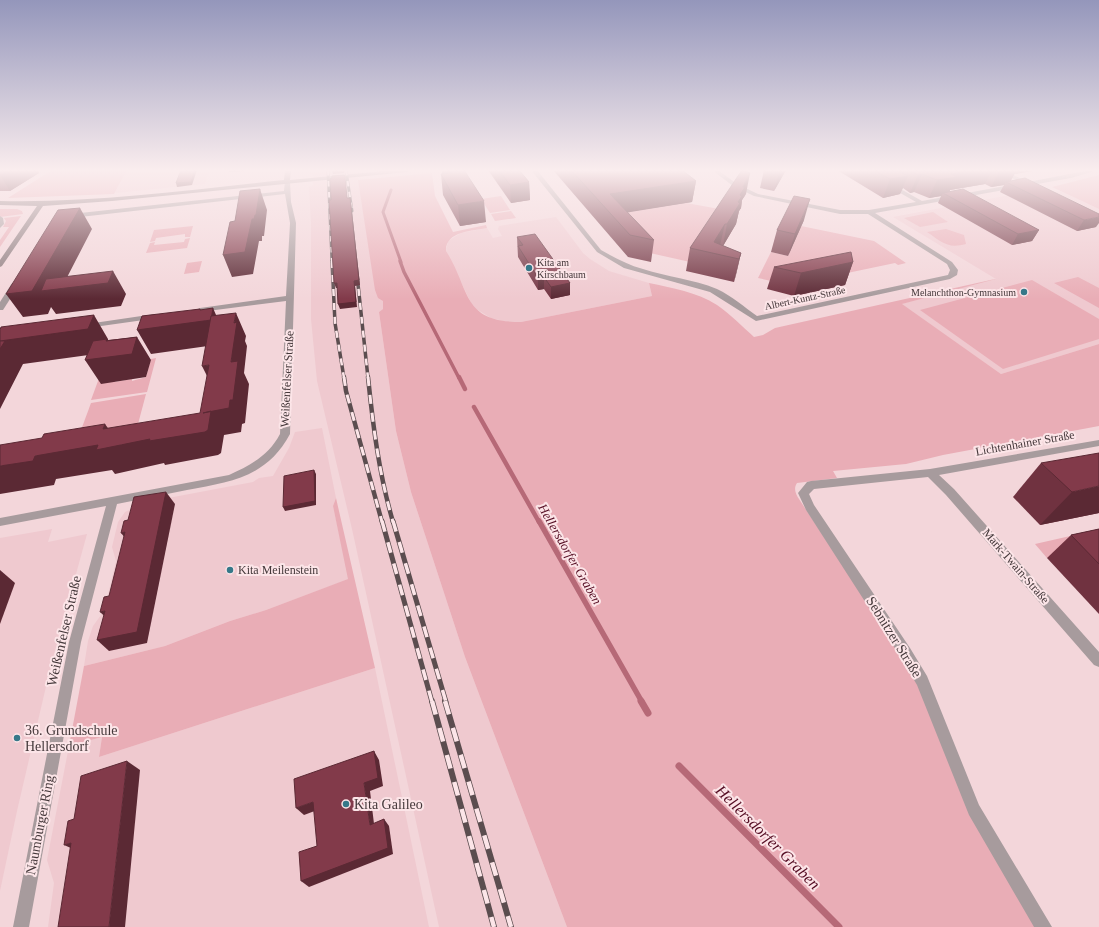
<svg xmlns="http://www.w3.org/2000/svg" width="1099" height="927" viewBox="0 0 1099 927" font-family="Georgia,serif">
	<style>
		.built { fill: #efc9cf }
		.green { fill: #e9adb6 }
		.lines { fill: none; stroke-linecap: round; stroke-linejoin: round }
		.stream-far4 { stroke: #b66977; stroke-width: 3 }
		.stream-far3 { stroke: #b66977; stroke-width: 3.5 }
		.stream-far2 { stroke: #b66977; stroke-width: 4.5 }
		.stream-far1 { stroke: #b66977; stroke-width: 5.5 }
		.stream { stroke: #b66977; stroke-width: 7 }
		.street { fill: #a79b9d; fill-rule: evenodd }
		.secondary { fill: #8c7a7d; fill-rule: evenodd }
		.rail-far4-casing { stroke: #5b4d4f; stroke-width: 3 }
		.rail-far3-casing { stroke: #5b4d4f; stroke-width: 3.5 }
		.rail-far2-casing { stroke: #5b4d4f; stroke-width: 4.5 }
		.rail-far1-casing { stroke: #5b4d4f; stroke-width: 5 }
		.rail-casing { stroke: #5b4d4f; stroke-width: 6 }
		.rail-far4 { stroke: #fce5e8; stroke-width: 2; stroke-dasharray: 5.5; stroke-linecap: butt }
		.rail-far3 { stroke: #fce5e8; stroke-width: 2.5; stroke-dasharray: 7; stroke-linecap: butt }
		.rail-far2 { stroke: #fce5e8; stroke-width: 3; stroke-dasharray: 9; stroke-linecap: butt }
		.rail-far1 { stroke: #fce5e8; stroke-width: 3.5; stroke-dasharray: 11; stroke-linecap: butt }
		.rail { stroke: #fce5e8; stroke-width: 4.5; stroke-dasharray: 14; stroke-linecap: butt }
		.wall { fill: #703240 }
		.shaded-wall { fill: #5b2934 }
		.building { fill: #823a4a; stroke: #5b2934 }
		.poi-dot { fill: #367889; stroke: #fce5e8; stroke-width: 1.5 }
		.labels { text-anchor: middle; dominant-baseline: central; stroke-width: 4; stroke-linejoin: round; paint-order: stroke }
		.far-poi-label { font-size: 10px; fill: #44383a; stroke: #fce5e8; text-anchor: start }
		.far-street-label { font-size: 10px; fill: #44383a; stroke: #fce5e8 }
		.street-label { font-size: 12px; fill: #44383a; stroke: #fce5e8 }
		.poi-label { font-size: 12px; fill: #44383a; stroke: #fce5e8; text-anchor: start }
		.water-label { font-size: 13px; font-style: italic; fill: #550d23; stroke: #fce5e8 }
		.near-street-label { font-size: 14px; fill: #44383a; stroke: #fce5e8 }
		.near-poi-label { font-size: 14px; fill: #44383a; stroke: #fce5e8; text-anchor: start }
		.near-water-label { font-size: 16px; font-style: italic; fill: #550d23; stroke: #fce5e8 }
	</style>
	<rect width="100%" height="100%" fill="#f3d6da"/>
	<g class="built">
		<polygon points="127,170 209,170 205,184 115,193"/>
		<polygon points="308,170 357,170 368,241 383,301 383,309 379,312 396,431 411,492 465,657 567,927 439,927 352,529 317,381 311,319 311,223 309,187 313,185 313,174 310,175"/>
		<polygon points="1036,190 1044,194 1060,191 1099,209 1099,344 1001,374 901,304 996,279 893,217"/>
		<polygon points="556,217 583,253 590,259 609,271 649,283 652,296 521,322 508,322 491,318 473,307 446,251 448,241 461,233 487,228 493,238 502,236 498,229 499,226"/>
		<polygon points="322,428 336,498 333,506 349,579 266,610 230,621 165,646 84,666 88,641 93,626 104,611 116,561 112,547 118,522 125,512 147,502 253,482 259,478 273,476 289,448 295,432"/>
		<polygon points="52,529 48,542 87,534 51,665 17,811 0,891 0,538"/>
		<polygon points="375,668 429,927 48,927 54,883 47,860 69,746 102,737 99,757"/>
	</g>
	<g class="green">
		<polygon points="52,170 127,170 114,194 8,198"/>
		<path d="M432,173L435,196L453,232L486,225L487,228C473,231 445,231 446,251C471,290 461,322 521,322L652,296L649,283C672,288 697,292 717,305C730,314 742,326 754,337L763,335L775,328L995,279H996L902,304L1001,374L1099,344V426L943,455L906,464L833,471L837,478L797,483C793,489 796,494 799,499L918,680L1036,927H567L465,657L411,492L396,431L379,312L383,309V301L378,298L375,290L358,180Z"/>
		<polygon points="1099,175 1099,209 1052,187"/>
		<polygon points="501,196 510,210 490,213 481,199"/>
		<polygon points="686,203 725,210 708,266 641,251 609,215"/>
		<polygon points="0,209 17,209 22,211 23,214 0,217"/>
		<polygon points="511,211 516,218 495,221 491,214"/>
		<polygon points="933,212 948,222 920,227 904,218"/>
		<polygon points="21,216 0,247 0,240 9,227 3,227 6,221 4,218"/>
		<polygon points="193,226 190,237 185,237 185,234 156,238 155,241 150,242 154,230"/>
		<polygon points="801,226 874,241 906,263 898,265 895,263 790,285 758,278 771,252 788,256"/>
		<path d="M946,229L964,235L966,244C947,249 942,242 927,232Z"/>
		<polygon points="190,238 187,248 146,253 150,243 155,242 154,245 184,242 185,239"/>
		<polygon points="202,261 199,272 184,274 187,263"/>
		<polygon points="1078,277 1099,288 1099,308 1054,283"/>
		<polygon points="1032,280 1099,319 1099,339 1003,369 920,310"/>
		<polygon points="156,358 147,392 91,400 105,362 115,382 132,379 132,381 146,377 151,359"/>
		<polygon points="146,394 134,439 74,449 91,403"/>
		<polygon points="336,498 375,668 99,757 102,737 69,746 84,666 165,646 230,621 266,610 348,579 333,506"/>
		<polygon points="1088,532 1077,552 1047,558 1035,544"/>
	</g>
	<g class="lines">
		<polyline class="stream-far4" points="391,190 383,212 401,262"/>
		<polyline class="stream-far3" points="400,261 404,272 459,378"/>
		<g class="stream-far2">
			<polyline points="459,377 465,389"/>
			<polyline points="474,407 539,522"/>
		</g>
		<polyline class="stream-far1" points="539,521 642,702"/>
		<g class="stream">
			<polyline points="641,701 648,713"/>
			<polyline points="679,766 839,927"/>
		</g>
		<g class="street">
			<path d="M531,170H537L601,250C615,258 628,265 643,269C667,277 693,279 717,289C732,296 744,307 757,316L948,275L950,270L947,264L868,214H840L754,196L733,186L712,170H718L737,184L758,194L840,210H869L916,202L888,186V184L890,183L922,201L1022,183L996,170H1003L1028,182L1090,170H1098L1071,178L875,213L952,262L958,270L957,275L950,279L756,321L710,292L624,268L597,252Z"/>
			<path d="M285,181L290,182L291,202L296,223L290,434C267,477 231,482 187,490C164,495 140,499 117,504L81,642L29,927H13L69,642L106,506L0,526V518L229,475C251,465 269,455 280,434L286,301L200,312L196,310L200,308L286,296L290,223L285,194L71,218L68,216L71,214L284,191Z"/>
			<polygon points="0,216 3,218 4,224 0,228"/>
			<polygon points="12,283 18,283 19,285 3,310 0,310 0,302"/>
			<polygon points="155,314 158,314 158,318 87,328 83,326 87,324"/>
			<polygon points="1099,440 1099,446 939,475 954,489 1099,652 1099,667 1094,665 946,495 928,477 814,489 809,494 814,505 910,648 927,676 979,805 1052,927 1034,927 969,815 917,685 900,656 806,510 798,493 807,482 811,481 930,469"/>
		</g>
		<path class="secondary" d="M285,170H291L290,180L394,170H410L407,172L112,201L43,206L2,266L0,267V260L37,206L0,205V201C95,203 190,190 284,180Z"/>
		<g class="rail-far4-casing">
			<g id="rail-far4">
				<polyline points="328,170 332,262"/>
				<polyline points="346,170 352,211"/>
			</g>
		</g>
		<g class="rail-far3-casing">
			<g id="rail-far3">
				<polyline points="332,261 335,323 344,378"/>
				<polyline points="357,275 368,378"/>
			</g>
		</g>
		<g class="rail-far2-casing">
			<g id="rail-far2">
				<polyline points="344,377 346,391 382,522"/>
				<path d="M368,377C373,426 379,474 393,522"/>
			</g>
		</g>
		<g class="rail-far1-casing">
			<g id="rail-far1">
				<polyline points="382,521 432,702"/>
				<polyline points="393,521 446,702"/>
			</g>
		</g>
		<g class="rail-casing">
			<g id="rail">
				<polyline points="432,701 494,927"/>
				<polyline points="445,701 511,927"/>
			</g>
		</g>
		<use href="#rail-far4" class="rail-far4"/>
		<use href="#rail-far3" class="rail-far3"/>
		<use href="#rail-far2" class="rail-far2"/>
		<use href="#rail-far1" class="rail-far1"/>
		<use href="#rail" class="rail"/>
	</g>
	<g class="wall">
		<polygon points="0,170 38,171 39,173 10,191 0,191"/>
		<polygon points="228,170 247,170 246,171 229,172"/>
		<polygon points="442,170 464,170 486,222 460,226 443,195 441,174 442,174"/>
		<polygon points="488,170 519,170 529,182 530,200 511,203"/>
		<polygon points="553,170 682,170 696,181 692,202 627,212 654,240 651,262 628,257"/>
		<polygon points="764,170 786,170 774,191 760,188"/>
		<polygon points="837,170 1033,170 1032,171 1014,174 1011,181 1025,178 1096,227 1077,231 1000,192 1004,185 991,187 985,184 950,190 950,191 1039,230 1032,241 1012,245 938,203 941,196 929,198 914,192 910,193 903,188 900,194 883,198"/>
		<polygon points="746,194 742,200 741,208 739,211 736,224 723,246 741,253 734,282 686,271 690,248"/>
		<polygon points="804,220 788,256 771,252 777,230"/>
		<polygon points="517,237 570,283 570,295 551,299 544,289 538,290 518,257"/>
		<polygon points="853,262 845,285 794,296 767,289 774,267"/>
		<polygon points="1041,463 1099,513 1040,525 1013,497"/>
		<polygon points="1099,529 1099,614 1047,558 1071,535"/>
	</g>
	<g class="shaded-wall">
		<polygon points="9,170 40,170 38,171 39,173 10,191 0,175"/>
		<polygon points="195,170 197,170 192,185 177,187 176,183"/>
		<polygon points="344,170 344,173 333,174 332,171"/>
		<polygon points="780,170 786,170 774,191 780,171"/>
		<polygon points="974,170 992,170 985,184 950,190 948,195 943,193 941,196 929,198 937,180 951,174"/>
		<polygon points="1000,170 1017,170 1009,183 1006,182 1004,185 991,187"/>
		<polygon points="1018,170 1033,170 1032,171 1015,174"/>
		<polygon points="750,173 746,194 742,200 741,208 739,211 736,224 723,246 727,224 743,187"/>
		<polygon points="922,174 914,192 910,193 918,175"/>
		<polygon points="908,176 900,194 883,198 890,179"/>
		<polygon points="696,181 692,202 612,215 610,194"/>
		<polygon points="529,182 530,200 511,203 510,185"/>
		<polygon points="260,189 267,210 264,236 262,236 262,241 259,241 253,274 232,277 223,255 252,219"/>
		<polygon points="350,198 351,202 360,285 355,286 357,307 340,309 338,304 354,281"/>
		<polygon points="810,199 804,220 788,256 795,234"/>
		<polygon points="484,201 486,222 460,226 458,205"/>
		<polygon points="80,208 92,229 61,289 113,271 126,294 121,306 56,314 51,307 48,314 23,317 6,294"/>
		<polygon points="1099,217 1099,223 1096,227 1077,231 1084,220"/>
		<polygon points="725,224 720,245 714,242"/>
		<polygon points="1039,230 1032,241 1012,245 1018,234"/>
		<polygon points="741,253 736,275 734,282 739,259"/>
		<polygon points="853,262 845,285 794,296 801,273"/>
		<polygon points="544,277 544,289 538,290 538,278"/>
		<polygon points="334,283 337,283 338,288 336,288"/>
		<polygon points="570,283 570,295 551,299 551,287"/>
		<polygon points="213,308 223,331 222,344 151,354 137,330 200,310 200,309 206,321"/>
		<polygon points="236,313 246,336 245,341 247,346 244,373 249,384 245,423 242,424 241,432 224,435 221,453 218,455 165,465 164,463 115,474 112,470 56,479 54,485 0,494 0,466 35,456 103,429 105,424 120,445 203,413 231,362 234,323"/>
		<polygon points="94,315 108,339 108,340 137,337 151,360 146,377 101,384 85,360 103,353 23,364 0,409 0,341"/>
		<polygon points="209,365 214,390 202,366"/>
		<polygon points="314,470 316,474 316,505 285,511 283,507"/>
		<polygon points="1099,486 1099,513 1040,525 1072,492"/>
		<polygon points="166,492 175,504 147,643 109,651 97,640"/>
		<polygon points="125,532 131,545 121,533"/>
		<polygon points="0,570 15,583 0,624"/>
		<polygon points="105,611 112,623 100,612"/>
		<polygon points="374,751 379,760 383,786 370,791 375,832 370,825 364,783"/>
		<polygon points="127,761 140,770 125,927 109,927"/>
		<polygon points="313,802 320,809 304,815 296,808"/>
		<polygon points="384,819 389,826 393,854 309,887 301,881"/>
		<polygon points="71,843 80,852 64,845"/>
	</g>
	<g class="building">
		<polygon points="0,170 9,170 0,175"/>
		<polygon points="181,170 195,170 191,182 176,183"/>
		<polygon points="332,170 344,170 332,171"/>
		<polygon points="448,170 464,170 484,201 458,205 441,174 450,173"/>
		<polygon points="499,170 519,170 529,182 510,185"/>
		<polygon points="571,170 682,170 696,181 610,194 654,240 630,235"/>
		<polygon points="742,170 750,173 743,187 745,187 740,195 742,196 738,202 740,203 727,224 725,224 714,242 741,253 739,259 690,248"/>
		<polygon points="873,170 896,170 908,176 890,179"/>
		<polygon points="909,170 974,170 951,174 957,177 937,180 922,174 918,175"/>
		<polygon points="344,175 345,177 347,198 350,198 359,280 354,281 356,302 338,304 337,283 334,283 329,200 331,200 330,179 332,178 332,176"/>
		<polygon points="1025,178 1099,214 1099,217 1084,220 1006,182"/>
		<polygon points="260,189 256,215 255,215 254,219 252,219 245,252 223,255 230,222 235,221 240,191"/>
		<polygon points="963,189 1039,230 1018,234 943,193"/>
		<polygon points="794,196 810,199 795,234 777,230"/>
		<polygon points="80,208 32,291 6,294 58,210"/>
		<polygon points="535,234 570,283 551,287 544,277 538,278 518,246 523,245 517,237"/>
		<polygon points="851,252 853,262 801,273 774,267"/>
		<polygon points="113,271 108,283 41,291 46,279"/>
		<polygon points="213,308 211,320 137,330 142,316 200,309 200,310"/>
		<polygon points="236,313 234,323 237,322 231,362 238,361 233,400 230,400 229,408 203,413 211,411 208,430 205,432 149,441 150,439 96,450 98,445 35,456 33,461 0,466 0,445 42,438 44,434 105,424 103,429 200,413 209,365 202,366 211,316"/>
		<polygon points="94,315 88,329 0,341 0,330 1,327"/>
		<polygon points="137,337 132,354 85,360 93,341 107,339 106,341"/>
		<polygon points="0,341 5,341 0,349"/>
		<polygon points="1099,453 1099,486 1072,492 1041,463"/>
		<polygon points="314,470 315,501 283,507 284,476"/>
		<polygon points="166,492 137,632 97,640 105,611 100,612 104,597 109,596 125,532 121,533 124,521 128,520 134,497"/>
		<polygon points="1099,529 1099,564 1071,535"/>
		<polygon points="374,751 378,778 364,783 370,825 384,819 388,848 301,881 299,852 317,846 313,802 296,808 294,779"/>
		<polygon points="127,761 109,927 58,927 71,843 64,845 68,821 74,819 81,776"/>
	</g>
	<linearGradient id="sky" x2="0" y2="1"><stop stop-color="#9496bb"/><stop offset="0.57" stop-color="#faedee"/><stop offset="1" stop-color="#faedee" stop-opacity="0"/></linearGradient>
	<rect width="1099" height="299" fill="url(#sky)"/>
	<g class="poi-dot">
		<circle cx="529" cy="268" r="4"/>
		<circle cx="1024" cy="292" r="4"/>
		<circle cx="230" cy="570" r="4"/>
		<circle cx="17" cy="738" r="4"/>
		<circle cx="346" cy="804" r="4"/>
	</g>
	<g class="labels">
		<g class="far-poi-label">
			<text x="537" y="262">Kita am<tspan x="537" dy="12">Kirschbaum</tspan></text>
			<text x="1016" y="292" text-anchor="end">Melanchthon-Gymnasium</text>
		</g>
		<g class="far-street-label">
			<text transform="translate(805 298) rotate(-12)">Albert-Kuntz-Straße</text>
		</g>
		<g class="street-label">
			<text transform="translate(287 379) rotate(-87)">Weißenfelser Straße</text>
			<text transform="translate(1025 443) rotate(-10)">Lichtenhainer Straße</text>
			<text transform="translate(1016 566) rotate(49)">Mark-Twain-Straße</text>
		</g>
		<g class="poi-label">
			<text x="238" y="570">Kita Meilenstein</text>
		</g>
		<g class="water-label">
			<text transform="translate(570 554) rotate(60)">Hellersdorfer Graben</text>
		</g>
		<g class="near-street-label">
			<text transform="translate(64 631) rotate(-77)">Weißenfelser Straße</text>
			<text transform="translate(894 637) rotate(58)">Sebnitzer Straße</text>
			<text transform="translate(40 825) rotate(-79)">Naumburger Ring</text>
		</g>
		<g class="near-poi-label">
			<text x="25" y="730">36. Grundschule<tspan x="25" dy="16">Hellersdorf</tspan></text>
			<text x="354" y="804">Kita Galileo</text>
		</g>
		<g class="near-water-label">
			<text transform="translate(768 837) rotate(45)">Hellersdorfer Graben</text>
		</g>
	</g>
</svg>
